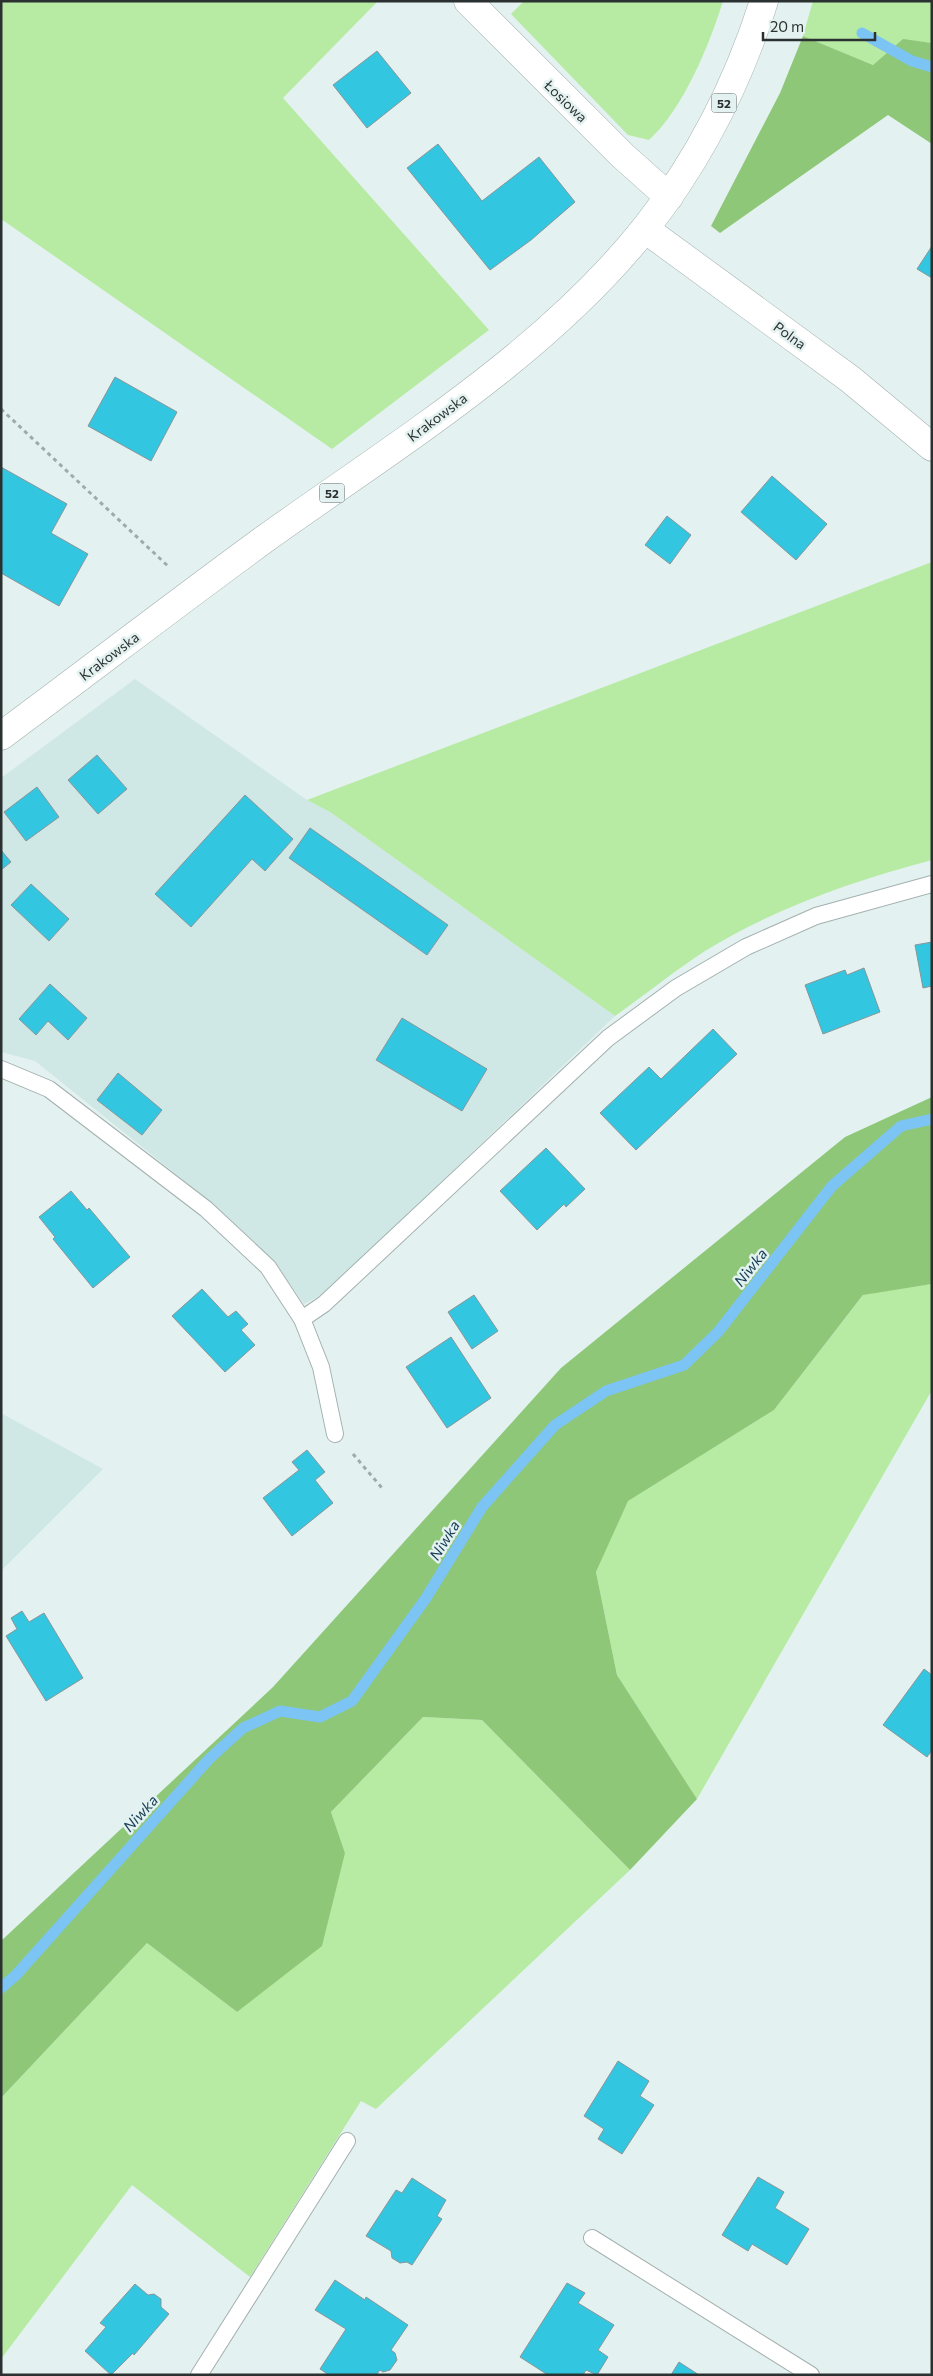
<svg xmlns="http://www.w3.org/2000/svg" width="933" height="2376" viewBox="0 0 933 2376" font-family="Commissioner,sans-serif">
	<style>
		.built { fill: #d0e8e5 }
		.green { fill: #b7eba3 }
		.forest { fill: #8fc778 }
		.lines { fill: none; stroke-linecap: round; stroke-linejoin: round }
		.stream { stroke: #7cc4f3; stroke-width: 11 }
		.building { fill: #33c6e0; stroke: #889699 }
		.lane-casing { stroke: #a3b1af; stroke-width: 18 }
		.street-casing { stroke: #a3b1af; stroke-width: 29 }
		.secondary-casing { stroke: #a3b1af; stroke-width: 29 }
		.primary-casing { stroke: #a3b1af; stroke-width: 29 }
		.path { stroke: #9faaa9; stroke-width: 3; stroke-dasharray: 4 4; stroke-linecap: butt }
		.lane { stroke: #fff; stroke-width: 16 }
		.street { stroke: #fff; stroke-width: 28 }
		.secondary { stroke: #fff; stroke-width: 28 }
		.primary { stroke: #fff; stroke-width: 28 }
		.labels { text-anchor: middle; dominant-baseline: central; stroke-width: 5; stroke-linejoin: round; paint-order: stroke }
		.shield { fill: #e3f2f0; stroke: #626b6a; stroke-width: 1 }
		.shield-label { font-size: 12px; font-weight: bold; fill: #2b3131 }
		.street-label { font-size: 14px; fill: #2b3131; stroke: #e3f2f0 }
		.water-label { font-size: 15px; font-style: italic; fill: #143c54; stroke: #e3f2f0 }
	</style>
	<rect width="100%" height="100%" fill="#e3f2f0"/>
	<g class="built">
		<polygon points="135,679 307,800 330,812 615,1016 325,1293 304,1304 274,1261 213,1204 35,1061 1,1052 1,778"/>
		<polygon points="1,1413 103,1469 1,1571"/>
	</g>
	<g class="green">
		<polygon points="1,1 378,1 283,98 489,330 332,449 1,219"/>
		<path d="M524,1H723C709,46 683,109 649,140L628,135L511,14Z"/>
		<polygon points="813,1 932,1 932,43 903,40 873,65 803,36"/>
		<path d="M932,562V860C853,881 775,908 705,951C674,971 645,995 615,1016L330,812L307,800Z"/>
		<polygon points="932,1284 932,1390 697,1799 617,1675 596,1572 627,1501 774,1410 864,1294"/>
		<polygon points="423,1717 482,1720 630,1870 376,2109 361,2101 250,2277 132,2185 1,2359 1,2098 147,1943 237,2012 345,1853 331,1812"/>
	</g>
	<g class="forest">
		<polygon points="803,36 873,65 903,39 932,43 932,144 888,115 720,233 711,226 780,93"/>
		<polygon points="932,1097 932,1284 863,1295 774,1410 628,1501 596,1572 617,1675 697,1799 630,1870 482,1720 423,1717 331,1812 345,1853 322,1946 237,2012 147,1943 1,2098 1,1941 273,1687 561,1368 845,1137"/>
	</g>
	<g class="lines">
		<g class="stream">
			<polyline points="862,33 912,61 932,67"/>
			<polyline points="1,1988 16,1975 209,1759 243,1728 280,1711 320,1717 352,1701 426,1598 482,1507 555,1425 606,1391 684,1365 718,1332 832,1186 901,1126 932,1119"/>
		</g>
	</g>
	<g class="building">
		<polygon points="377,51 411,93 367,128 333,85"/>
		<polygon points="438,144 482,201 539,157 575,202 531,240 490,270 407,168"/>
		<polygon points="932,246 932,278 917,269"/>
		<polygon points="115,377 177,412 151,461 88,426"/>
		<polygon points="1,467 67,504 51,533 88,554 59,606 1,573"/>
		<polygon points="772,476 827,524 796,560 741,512"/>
		<polygon points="667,516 691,535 670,564 645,545"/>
		<polygon points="97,755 127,789 98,814 68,780"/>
		<polygon points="37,787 59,817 26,841 4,812"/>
		<polygon points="245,795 293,839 265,871 252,859 191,927 155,894"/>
		<polygon points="310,828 448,925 427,955 289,858"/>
		<polygon points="1,850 11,862 1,870"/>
		<polygon points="31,884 69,919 49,941 11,905"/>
		<polygon points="932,942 932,986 923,988 915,945"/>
		<polygon points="864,968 880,1012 823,1034 805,985 845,970 847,975"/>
		<polygon points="50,984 87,1018 68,1040 48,1021 36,1035 19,1019"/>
		<polygon points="402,1018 487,1069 462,1111 376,1060"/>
		<polygon points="713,1029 737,1054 636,1150 600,1113 649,1067 661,1079"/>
		<polygon points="118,1073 162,1110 142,1135 97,1100"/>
		<polygon points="546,1148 585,1189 566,1207 564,1204 537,1230 500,1191"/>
		<polygon points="71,1191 87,1210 89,1208 130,1257 93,1288 53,1239 55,1237 39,1217"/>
		<polygon points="202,1289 228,1317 236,1311 248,1324 241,1330 255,1345 225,1372 172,1316"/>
		<polygon points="474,1295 498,1331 472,1349 448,1312"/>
		<polygon points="451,1337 491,1398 447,1428 406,1367"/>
		<polygon points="307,1450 325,1472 315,1480 333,1503 292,1536 263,1498 299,1470 292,1462"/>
		<polygon points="22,1611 29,1622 44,1613 83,1678 46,1701 6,1636 17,1629 11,1618"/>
		<polygon points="924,1669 932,1675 932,1750 927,1757 883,1725"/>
		<polygon points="618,2061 649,2081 640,2096 654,2105 622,2154 598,2139 604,2129 584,2116"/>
		<polygon points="758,2177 784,2192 775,2208 809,2229 787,2265 752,2244 748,2251 722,2235"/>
		<polygon points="412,2178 446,2200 437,2216 442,2219 412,2265 407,2262 400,2263 392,2258 391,2251 366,2236 396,2190 402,2193"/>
		<polygon points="335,2280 365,2300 366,2297 408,2325 391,2350 395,2353 397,2360 390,2370 383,2372 380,2370 376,2375 329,2375 320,2369 346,2329 315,2310"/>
		<polygon points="567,2283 585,2293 578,2303 614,2325 598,2350 608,2357 597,2375 586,2370 583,2375 548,2375 520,2357"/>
		<polygon points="135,2284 148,2295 154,2294 161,2299 161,2307 169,2314 134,2355 133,2353 111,2375 85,2351 106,2327 100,2323"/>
		<polygon points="679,2362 699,2375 671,2375"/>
	</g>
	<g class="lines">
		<g class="lane-casing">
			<g id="lane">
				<polyline points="1,1069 49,1089 206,1209 268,1267 302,1319 321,1367 335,1434"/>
				<polyline points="302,1319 324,1304 608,1038 676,988 746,947 816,916 932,884"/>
				<polyline points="592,2238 811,2375"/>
				<polyline points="199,2375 347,2141"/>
			</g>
		</g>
		<g class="street-casing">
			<polyline id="street" points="468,1 623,156 669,197"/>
		</g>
		<g class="secondary-casing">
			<polyline id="secondary" points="645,229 850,379 932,447"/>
		</g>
		<g class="primary-casing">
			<path id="primary" d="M1,736C90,670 177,603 266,538C396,445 547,353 647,226C700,158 738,83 764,1"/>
		</g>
		<g class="path">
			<polyline points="1,409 170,568"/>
			<polyline points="353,1454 382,1488"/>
		</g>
		<use href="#lane" class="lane"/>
		<use href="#street" class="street"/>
		<use href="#secondary" class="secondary"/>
		<use href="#primary" class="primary"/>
	</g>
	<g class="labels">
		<g class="shield">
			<rect x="711.5" y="93.5" width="25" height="19" rx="4"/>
			<rect x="319.5" y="483.5" width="25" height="19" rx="4"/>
		</g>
		<g class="shield-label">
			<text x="724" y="103">52</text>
			<text x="332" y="493">52</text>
		</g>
		<g class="street-label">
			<text transform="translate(566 101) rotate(44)">Łosiowa</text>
			<text transform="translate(790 335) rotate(36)">Polna</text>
			<text transform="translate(437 417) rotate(-37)">Krakowska</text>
			<text transform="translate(109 656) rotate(-37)">Krakowska</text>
		</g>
		<g class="water-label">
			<text transform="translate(750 1267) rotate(-52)">Niwka</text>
			<text transform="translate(444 1540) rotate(-58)">Niwka</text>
			<text transform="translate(140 1813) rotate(-48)">Niwka</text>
		</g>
	</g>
	<rect width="933" height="2376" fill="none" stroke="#2b3131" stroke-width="5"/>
	<path d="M763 32v8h112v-8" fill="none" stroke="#2b3131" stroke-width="2.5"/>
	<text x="770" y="32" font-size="15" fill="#2b3131" stroke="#e3f2f0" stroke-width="4" paint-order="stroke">20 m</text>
</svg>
